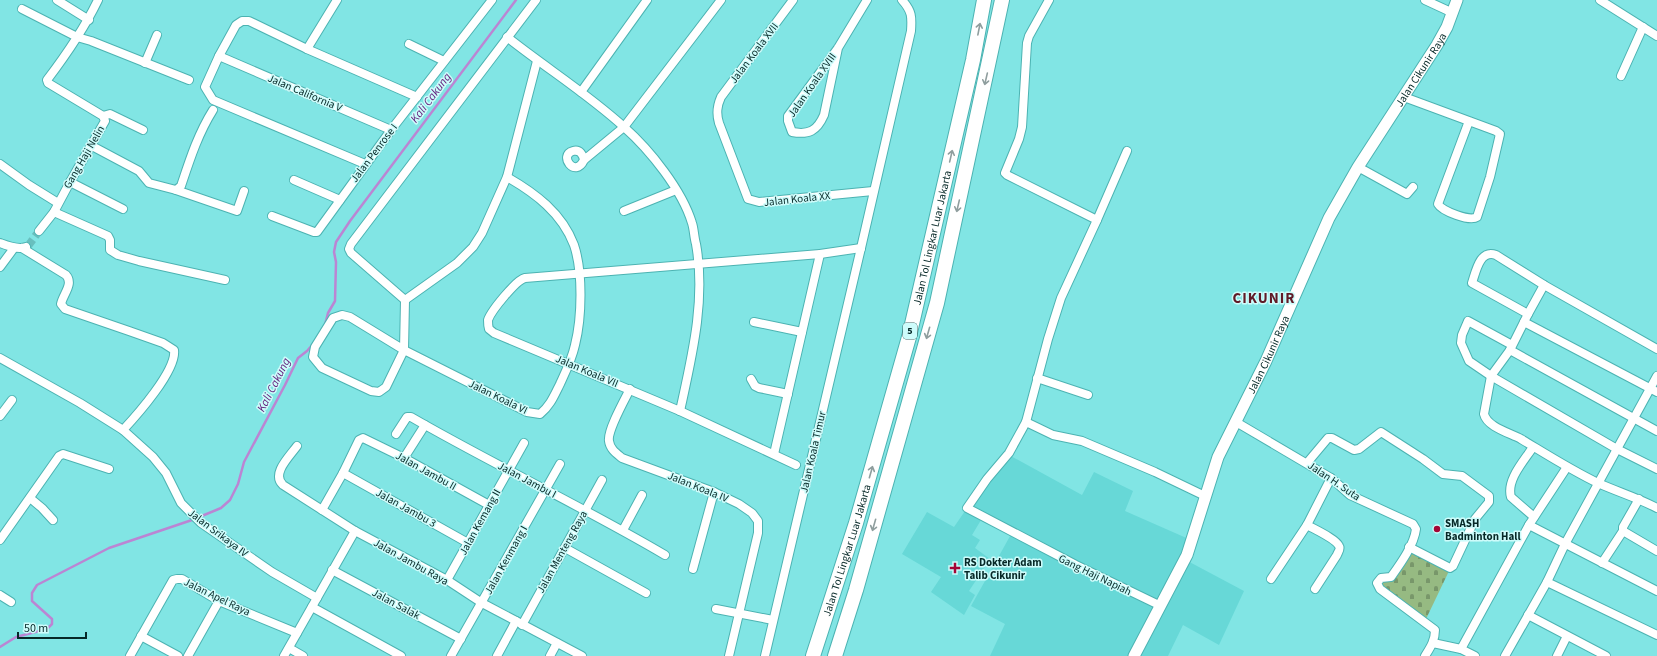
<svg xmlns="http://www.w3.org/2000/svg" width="1657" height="656" viewBox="0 0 1657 656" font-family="'Source Sans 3',sans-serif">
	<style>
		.built { fill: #67d8d7 }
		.cemetery { fill: url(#cemetery-stones) }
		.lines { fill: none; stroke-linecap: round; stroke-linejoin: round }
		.stream { stroke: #bb85d3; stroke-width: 2.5 }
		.street-tunnel { stroke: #68bfbe; stroke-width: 8; stroke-dasharray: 8 4; stroke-linecap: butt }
		.street-casing { stroke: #4cb3b2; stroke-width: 10 }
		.secondary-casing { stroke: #4cb3b2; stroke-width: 13 }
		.highway-casing { stroke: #4cb3b2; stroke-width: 16 }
		.street { stroke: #fff; stroke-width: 8 }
		.secondary { stroke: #fff; stroke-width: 11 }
		.highway { stroke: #fff; stroke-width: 14 }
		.oneway { stroke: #8f9e9e }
		.poi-dot { fill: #a30536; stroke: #cefcfb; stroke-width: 1.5 }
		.labels { text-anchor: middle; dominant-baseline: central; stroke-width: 3; stroke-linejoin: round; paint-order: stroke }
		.shield { fill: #cefcfb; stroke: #426867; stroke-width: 1 }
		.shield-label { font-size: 10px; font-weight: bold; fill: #062827 }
		.street-label { font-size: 11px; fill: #062827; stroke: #cefcfb }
		.poi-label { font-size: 11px; font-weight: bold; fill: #062827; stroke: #cefcfb; text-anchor: start }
		.water-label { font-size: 12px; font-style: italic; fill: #621f7c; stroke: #cefcfb }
		.district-label { font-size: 15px; font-weight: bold; letter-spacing: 1px; fill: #601a26; stroke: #cefcfb }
	</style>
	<defs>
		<pattern id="cemetery-stones" width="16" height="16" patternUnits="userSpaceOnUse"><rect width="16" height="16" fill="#96ba82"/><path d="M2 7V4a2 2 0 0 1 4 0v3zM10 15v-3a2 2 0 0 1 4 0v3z" fill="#78976a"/></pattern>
	</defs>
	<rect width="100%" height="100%" fill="#81e5e4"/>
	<g class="built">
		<polygon points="1009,455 1082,495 1094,472 1133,491 1125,511 1191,540 1182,558 1244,591 1219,645 1183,625 1168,656 990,656 1005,624 971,606 1014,529 969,506"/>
		<polygon points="965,511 981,520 972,535 980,540 975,548 990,559 969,591 975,595 964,615 931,592 941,577 902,554 927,512 954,527"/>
	</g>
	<polygon class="cemetery" points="1411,551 1449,571 1426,619 1381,586 1384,580"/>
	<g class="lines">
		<g class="stream">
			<polyline points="325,325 328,313 335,301 336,262 334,252 336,242 350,221 516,0"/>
			<polyline points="0,647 16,637 47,629 52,624 52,619 32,601 32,593 37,585 109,548 192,520 221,508 230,500 238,484 244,462 285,385 298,358 307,351 313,344"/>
		</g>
		<polyline class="street-tunnel" points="28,246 39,231"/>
		<g class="street-casing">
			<g id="street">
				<polyline points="57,0 89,20"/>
				<path d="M793,0L721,97C717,106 716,113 719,123L748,199L759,202L873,191"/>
				<polyline points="1049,0 1029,36 1027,43 1022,127 1019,139 1005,173 1007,175 1097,220 1061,298 1048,339 1026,422 1009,453 987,479 967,508 1076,565 1161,606"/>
				<polyline points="1425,0 1453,13"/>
				<polyline points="1600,0 1657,36"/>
				<polyline points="22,9 77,37 91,41 189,80"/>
				<path d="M507,37C546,68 588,94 624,127C650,150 682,190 692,223C694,229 694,237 696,244C706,300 692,356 680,411"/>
				<polyline points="409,44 444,61"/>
				<path d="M838,48L824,115C817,131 809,135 792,132L788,121V116L838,48L867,0"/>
				<polyline points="307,49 337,0"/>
				<polyline points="219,56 391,130"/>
				<polyline points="145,63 157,35"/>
				<polyline points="1621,76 1643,27"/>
				<polyline points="581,92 647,0"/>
				<path d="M1404,97L1496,131L1500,134L1490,177L1477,217C1470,222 1442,211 1438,204L1469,121"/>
				<polyline points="103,116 110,114 143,130"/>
				<path d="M92,146L139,171L149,183L176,190L181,186C190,159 198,134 213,110"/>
				<path d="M584,160C583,155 580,149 573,151C558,155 575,179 584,160L624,127L721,0"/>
				<polyline points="0,164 29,185 58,203"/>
				<polyline points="365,164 213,100 205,87 219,56 236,25 242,21 249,21 307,49 417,97"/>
				<polyline points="1358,167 1407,194 1413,187"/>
				<path d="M507,177C535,193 562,213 574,245C583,272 582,317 575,345C572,359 566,371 560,384C554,396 550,406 540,414L527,412L404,350L350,317L342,315L333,318L315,347L313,357L322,368L371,391L379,392L386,387L404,350L405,300L351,253L349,249L351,244L536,0"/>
				<polyline points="294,180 340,200"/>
				<polyline points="70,182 123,209"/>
				<polyline points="176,190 237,211 244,191"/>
				<polyline points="624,211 676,190"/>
				<polyline points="54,212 108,236 110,240 110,250 118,255 139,261 225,280"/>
				<polyline points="272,216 314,232 317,232 391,130 492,0"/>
				<polyline points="1097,220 1127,151"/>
				<path d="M39,231L54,212L70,182L105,121L103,116L48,83L47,80C66,55 84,29 98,0"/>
				<path d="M0,243C8,246 18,250 26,247"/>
				<path d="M22,248L66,275C74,284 63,294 61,304L65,309L129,331L163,343L174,350C177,370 137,415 123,430"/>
				<polyline points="0,267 14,248"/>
				<path d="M1544,285L1528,314L1510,350L1491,376L1484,414C1487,427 1510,433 1521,439C1546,454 1571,470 1598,483C1618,492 1638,498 1657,508"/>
				<polyline points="405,300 457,263 473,247 482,233 507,177 537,61"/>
				<path d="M1528,314L1472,283C1476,271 1480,249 1496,255L1544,285L1657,349"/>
				<polyline points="754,322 802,332"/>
				<polyline points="1524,322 1657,392"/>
				<polyline points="1512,345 1468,321 1462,335 1461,343 1469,361 1491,376 1617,449 1657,469"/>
				<polyline points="1510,350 1657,431"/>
				<polyline points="0,358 80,403 123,430 153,457 166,473 181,503 201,523 272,572 317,598"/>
				<polyline points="1037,378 1088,395"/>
				<polyline points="751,379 755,386 759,388 788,394"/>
				<path d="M630,389C625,399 607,431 609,441C610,449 616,453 622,458L714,492L739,504L752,513L758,521V533L729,656"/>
				<polyline points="0,416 12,400"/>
				<polyline points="1026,422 1053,435 1082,441 1155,472 1205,496"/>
				<path d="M1236,422L1331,478L1350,495L1413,524L1416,529C1414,545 1401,563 1391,577L1381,578L1377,583L1380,589L1435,630C1435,641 1430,648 1425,656"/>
				<path d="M396,434L407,417H411C494,465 582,506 665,555"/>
				<path d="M297,446C289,457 271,474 283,485L355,531L447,580L482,603L582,656"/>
				<path d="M1533,447C1524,461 1506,480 1511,497L1534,517"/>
				<polyline points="774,454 820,254"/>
				<polyline points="404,458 425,425"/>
				<polyline points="1307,463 1328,438 1332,438 1354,450 1359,449 1381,432 1423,459 1443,474 1462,476 1489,496 1489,502 1475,519 1453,566 1450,568 1409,547"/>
				<path d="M796,465L680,411L494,333L489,329C488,326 488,323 488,320C491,311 516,280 525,278L820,254L861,248"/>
				<polyline points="343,473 468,543"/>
				<polyline points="30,498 42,508 53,520"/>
				<polyline points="1639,499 1623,527 1623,531 1657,551"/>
				<polyline points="322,510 343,473 359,440 363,438 404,458 489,505"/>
				<path d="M1307,525C1314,529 1336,539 1339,546C1341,549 1338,552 1337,555L1315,589"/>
				<polyline points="1529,525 1657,591"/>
				<polyline points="623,530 642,495"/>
				<polyline points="0,540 59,456 63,454 109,469"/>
				<polyline points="565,548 646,593"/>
				<polyline points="1602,563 1623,531"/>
				<polyline points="693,569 714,492"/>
				<polyline points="332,570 461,639"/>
				<polyline points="1271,579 1307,525 1331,478"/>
				<polyline points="447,580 524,443"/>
				<polyline points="1547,582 1657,635"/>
				<polyline points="0,595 11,602"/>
				<polyline points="312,607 401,656"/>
				<polyline points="716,609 773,620"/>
				<polyline points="1528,615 1606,656"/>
				<polyline points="522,625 602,480"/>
				<polyline points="141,636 178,656"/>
				<polyline points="1433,643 1461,649"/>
				<polyline points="289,648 303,656"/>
				<polyline points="130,656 173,580 177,579 182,579 219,601 297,633"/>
				<polyline points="188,656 219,601"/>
				<polyline points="284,656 355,531"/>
				<polyline points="451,656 560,464"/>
				<polyline points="497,656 516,621"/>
				<polyline points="550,656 557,643"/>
				<path d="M765,656L861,248L911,31C912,17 912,11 902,0"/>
				<polyline points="1475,656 1461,649 1529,525 1567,467"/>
				<polyline points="1505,656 1547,582 1565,544 1657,376"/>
				<polyline points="1557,656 1567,636"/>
			</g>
		</g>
		<g class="secondary-casing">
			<g id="secondary">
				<path id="s1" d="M1134,656L1187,555L1218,457L1266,361L1329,218L1358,167L1437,45L1447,27L1457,0"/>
			</g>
		</g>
		<g class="highway-casing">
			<g id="highway">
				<path id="s2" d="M813,656L856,523L909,337L973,60L984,0"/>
				<polyline points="835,656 856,590 937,303 1002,0"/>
			</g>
		</g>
		<use href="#street" class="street"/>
		<use href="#secondary" class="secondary"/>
		<use href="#highway" class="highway"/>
	</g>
	<defs><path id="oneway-shaft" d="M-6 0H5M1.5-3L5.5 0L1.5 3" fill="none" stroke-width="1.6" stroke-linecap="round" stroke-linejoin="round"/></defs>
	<g class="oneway">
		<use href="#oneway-shaft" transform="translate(979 29) rotate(-79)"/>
		<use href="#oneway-shaft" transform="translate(986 79) rotate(103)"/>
		<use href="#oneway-shaft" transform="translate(951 156) rotate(-77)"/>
		<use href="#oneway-shaft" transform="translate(958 206) rotate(103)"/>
		<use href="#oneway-shaft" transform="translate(928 333) rotate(106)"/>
		<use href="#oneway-shaft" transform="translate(871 472) rotate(-74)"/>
		<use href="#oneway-shaft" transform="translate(874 525) rotate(106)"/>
	</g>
	<g class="poi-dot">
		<circle cx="1437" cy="529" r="4"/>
		<path d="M953 562h4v4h4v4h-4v4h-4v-4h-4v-4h4z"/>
	</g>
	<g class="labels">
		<rect class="shield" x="903" y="323" width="14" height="16" rx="3"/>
		<g class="shield-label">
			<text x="910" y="331">5</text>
		</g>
		<g class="street-label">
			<text transform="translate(754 53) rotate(-53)">Jalan Koala XVII</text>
			<text stroke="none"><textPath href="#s1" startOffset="655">Jalan Cikunir Raya</textPath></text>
			<text transform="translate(812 85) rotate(-55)">Jalan Koala XVIII</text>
			<text transform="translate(305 93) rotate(23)">Jalan California V</text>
			<text transform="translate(374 153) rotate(-53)">Jalan Penrose I</text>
			<text transform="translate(84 157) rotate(-60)">Gang Haji Nelin</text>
			<text transform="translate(797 199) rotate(-6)">Jalan Koala XX</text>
			<text stroke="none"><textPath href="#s2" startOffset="435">Jalan Tol Lingkar Luar Jakarta</textPath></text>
			<text stroke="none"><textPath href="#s1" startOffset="331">Jalan Cikunir Raya</textPath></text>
			<text transform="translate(587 371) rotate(23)">Jalan Koala VII</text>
			<text transform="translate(498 397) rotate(26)">Jalan Koala VI</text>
			<text transform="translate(813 452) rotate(-77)">Jalan Koala Timur</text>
			<text transform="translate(426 471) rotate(29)">Jalan Jambu II</text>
			<text transform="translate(527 480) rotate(28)">Jalan Jambu I</text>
			<text transform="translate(1334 481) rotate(34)">Jalan H. Suta</text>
			<text transform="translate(698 487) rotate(22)">Jalan Koala IV</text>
			<text transform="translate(406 508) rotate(29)">Jalan Jambu 3</text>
			<text transform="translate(480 522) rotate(-61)">Jalan Kemang II</text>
			<text transform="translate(218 533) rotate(37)">Jalan Srikaya IV</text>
			<text stroke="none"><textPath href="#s2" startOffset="111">Jalan Tol Lingkar Luar Jakarta</textPath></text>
			<text transform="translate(562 552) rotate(-61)">Jalan Menteng Raya</text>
			<text transform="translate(506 560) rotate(-61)">Jalan Kenmang I</text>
			<text transform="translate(411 562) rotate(29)">Jalan Jambu Raya</text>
			<text transform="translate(1095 575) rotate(26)">Gang Haji Napiah</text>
			<text transform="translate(217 597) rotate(26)">Jalan Apel Raya</text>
			<text transform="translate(396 604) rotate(28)">Jalan Salak</text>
		</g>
		<g class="poi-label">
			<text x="1445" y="523">SMASH<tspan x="1445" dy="13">Badminton Hall</tspan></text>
			<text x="964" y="562">RS Dokter Adam<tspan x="964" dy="13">Talib Cikunir</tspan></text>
		</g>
		<g class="water-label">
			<text transform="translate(431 98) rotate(-53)">Kali Cakung</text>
			<text transform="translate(274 385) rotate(-63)">Kali Cakung</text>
		</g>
		<g class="district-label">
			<text x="1264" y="298">CIKUNIR</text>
		</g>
	</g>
	<path d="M18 632v6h68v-6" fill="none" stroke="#062827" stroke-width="2"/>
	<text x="24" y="632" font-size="12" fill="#062827" stroke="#cefcfb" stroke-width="3" paint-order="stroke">50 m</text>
</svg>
